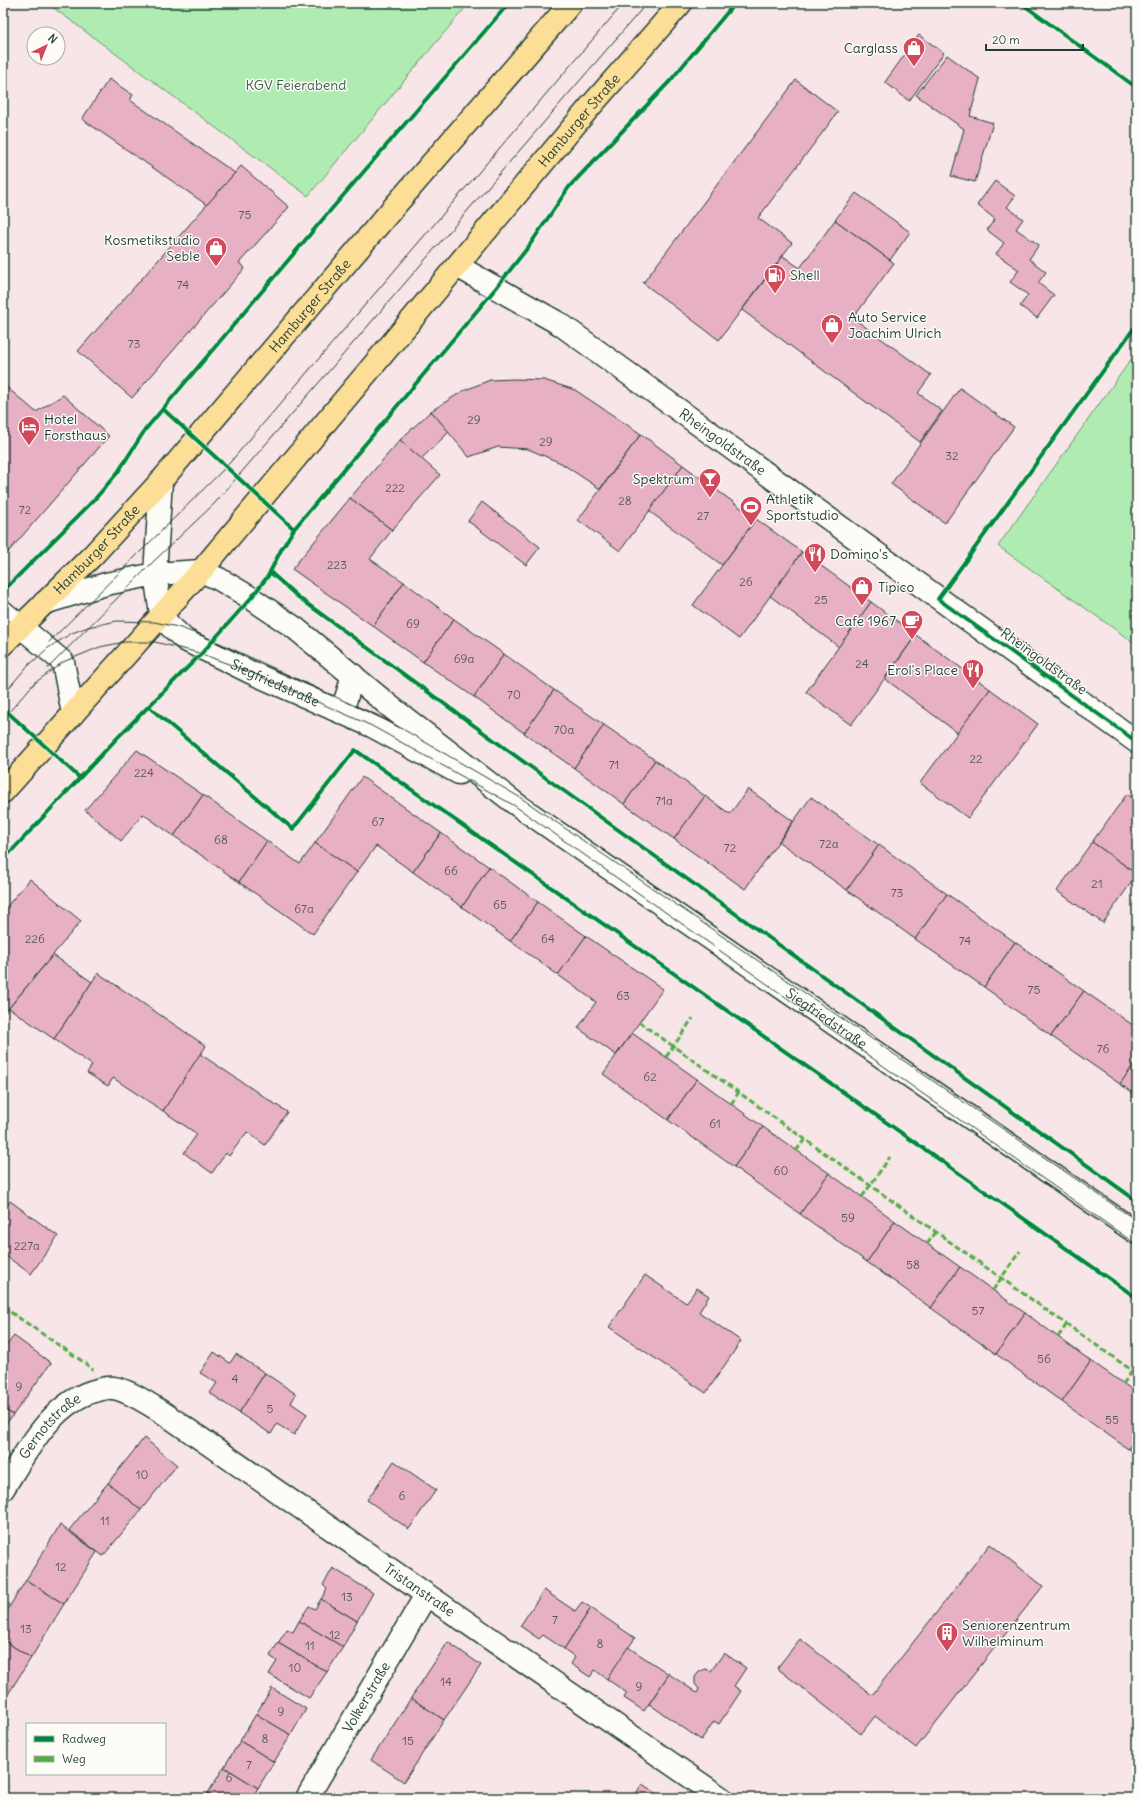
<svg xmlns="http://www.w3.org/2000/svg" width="1140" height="1801" viewBox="0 0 1140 1801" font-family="Delius,sans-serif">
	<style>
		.green { fill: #b0ecb1; stroke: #689472 }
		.building { fill: #e8b0c4; stroke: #1f3d34 }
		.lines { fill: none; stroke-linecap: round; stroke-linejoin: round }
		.minor-casing { stroke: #1f3d34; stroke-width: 25 }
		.major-casing { stroke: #1f3d34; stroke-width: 25 }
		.minor { stroke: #fdfcf7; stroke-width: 22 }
		.major { stroke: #fcde96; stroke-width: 22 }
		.tram { stroke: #1f3d34; stroke-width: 1 }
		.quiet { stroke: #52ad45; stroke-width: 3; stroke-dasharray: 6 3; stroke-linecap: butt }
		.cycleway-casing { stroke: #fdfcf7; stroke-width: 6 }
		.cycleway { stroke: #00873e; stroke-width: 4 }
		.labels { text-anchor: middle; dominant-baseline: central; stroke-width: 3; stroke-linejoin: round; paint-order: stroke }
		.number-label { font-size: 12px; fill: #515a58 }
		.poi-label { font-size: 14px; fill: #1f3d34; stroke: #fdfcf7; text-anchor: start }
		.park-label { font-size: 14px; fill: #3c604d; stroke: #fdfcf7 }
		.street-label { font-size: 14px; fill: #1f3d34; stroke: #fdfcf7 }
	</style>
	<rect width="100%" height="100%" fill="#f7e5e8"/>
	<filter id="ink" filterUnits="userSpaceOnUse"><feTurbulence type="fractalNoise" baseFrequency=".025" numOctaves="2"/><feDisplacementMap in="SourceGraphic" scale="8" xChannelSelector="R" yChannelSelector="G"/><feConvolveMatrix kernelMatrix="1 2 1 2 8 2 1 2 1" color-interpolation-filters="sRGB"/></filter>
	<g filter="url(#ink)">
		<g class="green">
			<polygon points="47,3 469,3 308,196"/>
			<polygon points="1137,351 1137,645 998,546"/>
		</g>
		<g class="building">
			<polygon points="919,35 944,53 909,101 885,82"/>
			<polygon points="947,55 980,79 970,116 993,123 975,182 951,176 964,129 916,95"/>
			<polygon points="109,79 133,95 130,100 235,173 207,205 82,119"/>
			<polygon points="796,80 838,112 758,218 792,243 719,340 643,283"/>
			<polygon points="241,166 289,207 239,263 245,268 132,398 78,351"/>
			<polygon points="995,181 1015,196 1007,207 1023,219 1016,229 1039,245 1029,259 1046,272 1038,283 1054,295 1037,318 1020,306 1028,295 1010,282 1019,270 996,254 1004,243 987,230 995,219 977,205"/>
			<polygon points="856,193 910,232 890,260 835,220"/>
			<polygon points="835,220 894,263 853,318 931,375 918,393 942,411 920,442 742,310 783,256 800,268"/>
			<polygon points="515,379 544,380 575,390 641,434 600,489 561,463 528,449 498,447 469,457 431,411 463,391 490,380"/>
			<polygon points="3,384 36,412 63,395 109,436 3,558"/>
			<polygon points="960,388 1014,427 945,523 891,484"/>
			<polygon points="431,411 449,432 421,459 400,440"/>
			<polygon points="641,434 683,465 620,551 578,520"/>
			<polygon points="400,440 440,475 392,530 350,498"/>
			<polygon points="683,465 756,519 722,565 649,511"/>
			<polygon points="350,498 392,530 370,559 404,582 373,626 292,569"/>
			<polygon points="482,502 540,547 526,565 468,521"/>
			<polygon points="756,519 802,552 739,639 693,605"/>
			<polygon points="802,552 871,602 839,647 770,596"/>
			<polygon points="404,582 454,619 423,662 373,626"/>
			<polygon points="871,602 916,635 851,725 806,692"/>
			<polygon points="454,619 504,654 474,697 423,662"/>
			<polygon points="916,635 990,689 958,733 885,679"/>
			<polygon points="504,654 554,690 524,733 474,697"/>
			<polygon points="990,689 1038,724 968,818 920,783"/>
			<polygon points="554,690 604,725 574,768 524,733"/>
			<polygon points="604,725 655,760 624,804 574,768"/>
			<polygon points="137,750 203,795 174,836 143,814 121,841 85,810"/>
			<polygon points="655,760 705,796 674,839 624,804"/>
			<polygon points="362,777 441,833 413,872 376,846 357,872 315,843"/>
			<polygon points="748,789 793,821 745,889 674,839 705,796 730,814"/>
			<polygon points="1127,794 1137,801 1137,874 1092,842"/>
			<polygon points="203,795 267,841 239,882 174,836"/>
			<polygon points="811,797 879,845 847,890 779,842"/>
			<polygon points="441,833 489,867 462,907 413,872"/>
			<polygon points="267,841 300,864 315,843 357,872 313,934 239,882"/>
			<polygon points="1092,842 1137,874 1103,923 1057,891"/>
			<polygon points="879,845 947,894 915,939 847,890"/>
			<polygon points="489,867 538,902 510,941 462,907"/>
			<polygon points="30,879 81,921 3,1015 3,911"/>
			<polygon points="947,894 1015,942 984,987 915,939"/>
			<polygon points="538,902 586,936 558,975 510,941"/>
			<polygon points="586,936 663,989 616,1055 578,1028 596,1002 558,975"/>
			<polygon points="1015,942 1084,991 1051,1036 984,987"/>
			<polygon points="53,955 92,982 54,1039 9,1008"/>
			<polygon points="98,973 206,1046 163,1111 113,1078 108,1086 98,1080 87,1073 92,1065 54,1039"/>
			<polygon points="1084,991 1137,1028 1137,1060 1120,1084 1051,1036"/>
			<polygon points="632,1033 697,1079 668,1120 603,1074"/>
			<polygon points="200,1054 287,1112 265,1145 247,1132 229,1156 226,1153 212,1173 184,1153 197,1134 163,1111"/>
			<polygon points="1137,1060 1137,1096 1120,1084"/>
			<polygon points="697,1079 763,1127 734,1167 668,1120"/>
			<polygon points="763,1127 829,1173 800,1214 734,1167"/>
			<polygon points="829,1173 895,1221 867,1262 800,1214"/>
			<polygon points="10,1201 58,1236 31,1274 3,1254 3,1212"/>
			<polygon points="895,1221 960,1267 931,1308 867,1262"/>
			<polygon points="960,1267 1025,1313 996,1354 931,1308"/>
			<polygon points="645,1275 686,1303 697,1288 709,1296 699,1312 741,1341 706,1393 609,1327"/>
			<polygon points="1025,1313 1091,1361 1062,1402 996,1354"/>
			<polygon points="14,1336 51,1363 13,1415 3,1408 3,1350"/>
			<polygon points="214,1352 230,1363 236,1354 265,1373 239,1413 210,1393 217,1383 200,1373"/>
			<polygon points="1091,1361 1137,1393 1137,1436 1128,1449 1062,1402"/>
			<polygon points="265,1373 296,1394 291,1403 307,1414 294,1435 277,1424 271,1434 239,1413"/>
			<polygon points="3,1408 13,1415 3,1428"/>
			<polygon points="1137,1436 1137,1455 1128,1449"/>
			<polygon points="144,1438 177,1465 141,1510 108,1483"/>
			<polygon points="394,1461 436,1490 409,1529 367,1500"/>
			<polygon points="108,1483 141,1510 103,1556 69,1530"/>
			<polygon points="60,1525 97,1552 64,1604 26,1580"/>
			<polygon points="990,1544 1043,1586 916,1748 875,1716 861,1734 777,1668 800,1639 872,1695"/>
			<polygon points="333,1568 373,1593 357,1621 321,1599 327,1589 323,1585"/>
			<polygon points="26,1580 64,1604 31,1658 3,1640 3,1617"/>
			<polygon points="544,1590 575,1611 582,1602 591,1608 564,1649 543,1635 539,1639 520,1626"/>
			<polygon points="321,1599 357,1621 343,1647 299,1621 309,1606 315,1609"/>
			<polygon points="591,1608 635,1638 607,1679 595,1670 590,1677 571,1664 575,1657 564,1649"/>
			<polygon points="299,1621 343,1647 327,1672 278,1643 287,1629 293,1632"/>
			<polygon points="3,1640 31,1658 3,1702"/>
			<polygon points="448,1642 481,1665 444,1720 411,1698"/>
			<polygon points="278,1643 327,1672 309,1698 269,1674 277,1661 270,1656"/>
			<polygon points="628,1647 669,1674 644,1711 624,1698 627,1693 607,1679"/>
			<polygon points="724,1653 746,1668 734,1686 741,1691 719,1724 714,1721 701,1740 649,1704 669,1674 697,1693 699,1689 695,1684 695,1677 699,1672 705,1669 711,1671"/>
			<polygon points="272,1688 306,1709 291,1735 256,1714"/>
			<polygon points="411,1698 444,1720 404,1782 371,1760"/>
			<polygon points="256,1714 291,1735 274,1762 240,1741"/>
			<polygon points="240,1741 274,1762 258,1788 224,1767"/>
			<polygon points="224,1767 258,1788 252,1798 216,1798 208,1793"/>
			<polygon points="642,1784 664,1798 633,1798"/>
			<polygon points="208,1793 216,1798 205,1798"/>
		</g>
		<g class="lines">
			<g class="minor-casing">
				<g id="minor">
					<path id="s1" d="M457,266L560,324L1137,742"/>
					<path id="s2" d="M161,481L155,574L161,614L169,625L185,640L250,672L372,726L459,773"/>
					<path id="s3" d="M44,603L106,584L155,574L201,571L219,579L251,598L295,628L392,708L516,804L1137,1233"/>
					<polyline points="3,612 63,662 73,714"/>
					<polyline points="334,709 345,702 353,675"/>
					<path id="s4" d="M3,1489C26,1452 53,1400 98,1390C102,1389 109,1387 113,1388C129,1390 152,1406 165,1414L721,1798"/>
					<path id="s5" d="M307,1798L426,1595"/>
				</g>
			</g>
			<g class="major-casing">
				<g id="major">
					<path id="s6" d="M3,644L93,555L161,481L393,208L571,3"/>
					<path id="s7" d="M3,792L201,571L589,108L681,3"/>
				</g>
			</g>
			<use href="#minor" class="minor"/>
			<use href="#major" class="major"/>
			<g class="tram">
				<polyline points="49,642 226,467 624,3"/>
				<polyline points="27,667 48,648 72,633 88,627 117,621 154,622 178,627 213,640 394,724 521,798 1137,1221"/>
				<polyline points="48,668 155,560 214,504 647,3"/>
				<polyline points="32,685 63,662 100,647 124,642 155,642 199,653 250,672 372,726 515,806 1137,1245"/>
				<polyline points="3,695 30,663"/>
				<polyline points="3,719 36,681"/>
			</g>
			<g class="quiet">
				<polyline points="639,1022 1137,1374"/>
				<polyline points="666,1057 693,1018"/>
				<polyline points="731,1104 739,1092"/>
				<polyline points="796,1151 805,1139"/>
				<polyline points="862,1197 890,1157"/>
				<polyline points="927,1244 936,1232"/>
				<polyline points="993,1290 1020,1251"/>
				<polyline points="3,1307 85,1363 93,1370"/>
				<polyline points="1058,1337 1067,1324"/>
				<polyline points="1123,1384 1137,1364"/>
			</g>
			<g class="cycleway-casing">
				<g id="cycleway">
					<polyline points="1021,3 1137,88"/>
					<polyline points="1137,324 938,599 1137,742"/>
					<polyline points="163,409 294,529"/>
					<polyline points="270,572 298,597 550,781 1137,1201"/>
					<polyline points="3,591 95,499 118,472 145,430 323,219 509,3"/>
					<polyline points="149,707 293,829 355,750 1137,1298"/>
					<polyline points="3,708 80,778"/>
					<polyline points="3,860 120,735 201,654 251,598 268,576 281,550 294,529 496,288 529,246 569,187 670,81 735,3"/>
				</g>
			</g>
			<use href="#cycleway" class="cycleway"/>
		</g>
	</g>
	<defs>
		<g id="shop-pin" transform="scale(1.15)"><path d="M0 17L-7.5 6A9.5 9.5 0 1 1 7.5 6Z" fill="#d1495b" stroke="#fdfcf7"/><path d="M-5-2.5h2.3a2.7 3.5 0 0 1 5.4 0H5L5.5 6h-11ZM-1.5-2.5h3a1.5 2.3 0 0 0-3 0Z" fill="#fff"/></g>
		<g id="fuel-pin" transform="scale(1.15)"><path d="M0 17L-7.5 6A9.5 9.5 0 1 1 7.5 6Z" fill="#d1495b" stroke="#fdfcf7"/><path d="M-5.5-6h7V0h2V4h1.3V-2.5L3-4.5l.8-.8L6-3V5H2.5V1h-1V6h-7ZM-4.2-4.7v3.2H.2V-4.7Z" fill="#fff"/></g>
		<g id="hotel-pin" transform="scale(1.15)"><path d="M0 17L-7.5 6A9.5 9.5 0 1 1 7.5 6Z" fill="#d1495b" stroke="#fdfcf7"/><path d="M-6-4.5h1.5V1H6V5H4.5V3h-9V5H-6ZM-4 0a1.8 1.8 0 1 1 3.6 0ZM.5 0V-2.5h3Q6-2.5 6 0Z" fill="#fff"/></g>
		<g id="bar-pin" transform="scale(1.15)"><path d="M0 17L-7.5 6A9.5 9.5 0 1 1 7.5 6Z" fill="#d1495b" stroke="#fdfcf7"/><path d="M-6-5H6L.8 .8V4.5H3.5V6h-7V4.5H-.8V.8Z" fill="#fff"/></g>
		<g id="stadium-pin" transform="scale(1.15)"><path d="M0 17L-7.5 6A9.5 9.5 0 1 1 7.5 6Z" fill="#d1495b" stroke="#fdfcf7"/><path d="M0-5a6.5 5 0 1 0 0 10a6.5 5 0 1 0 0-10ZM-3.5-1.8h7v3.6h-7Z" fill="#fff"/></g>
		<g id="restaurant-pin" transform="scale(1.15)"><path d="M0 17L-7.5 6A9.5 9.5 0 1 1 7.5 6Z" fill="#d1495b" stroke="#fdfcf7"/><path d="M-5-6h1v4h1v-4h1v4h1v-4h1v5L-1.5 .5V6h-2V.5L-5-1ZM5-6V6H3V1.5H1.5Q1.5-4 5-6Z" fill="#fff"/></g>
		<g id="cafe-pin" transform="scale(1.15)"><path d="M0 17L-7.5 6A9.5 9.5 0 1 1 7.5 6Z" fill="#d1495b" stroke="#fdfcf7"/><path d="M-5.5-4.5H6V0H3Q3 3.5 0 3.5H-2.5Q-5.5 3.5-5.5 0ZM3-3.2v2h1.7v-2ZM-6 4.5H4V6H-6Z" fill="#fff"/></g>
		<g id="building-pin" transform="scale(1.15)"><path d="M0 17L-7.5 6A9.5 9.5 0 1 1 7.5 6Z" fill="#d1495b" stroke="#fdfcf7"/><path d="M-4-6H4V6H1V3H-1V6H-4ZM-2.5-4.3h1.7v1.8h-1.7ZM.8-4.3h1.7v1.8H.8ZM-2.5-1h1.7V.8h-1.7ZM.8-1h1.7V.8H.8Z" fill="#fff"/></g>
	</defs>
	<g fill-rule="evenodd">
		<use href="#shop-pin" x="914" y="48"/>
		<use href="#shop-pin" x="216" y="248"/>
		<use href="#fuel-pin" x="775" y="275"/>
		<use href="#shop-pin" x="832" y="325"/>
		<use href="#hotel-pin" x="29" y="427"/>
		<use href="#bar-pin" x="710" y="479"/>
		<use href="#stadium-pin" x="751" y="507"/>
		<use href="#restaurant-pin" x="815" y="554"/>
		<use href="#shop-pin" x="862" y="587"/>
		<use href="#cafe-pin" x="912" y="621"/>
		<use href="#restaurant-pin" x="973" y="670"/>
		<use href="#building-pin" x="947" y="1633"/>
	</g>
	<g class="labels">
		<g class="number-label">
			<text x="245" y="214">75</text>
			<text x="183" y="284">74</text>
			<text x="134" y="343">73</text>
			<text x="474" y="419">29</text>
			<text x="546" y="441">29</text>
			<text x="952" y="455">32</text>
			<text x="395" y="487">222</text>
			<text x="625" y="500">28</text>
			<text x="25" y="509">72</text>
			<text x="703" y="515">27</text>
			<text x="337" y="564">223</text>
			<text x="746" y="581">26</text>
			<text x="821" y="599">25</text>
			<text x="413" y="623">69</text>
			<text x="464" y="658">69a</text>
			<text x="862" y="663">24</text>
			<text x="514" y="694">70</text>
			<text x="564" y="729">70a</text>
			<text x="976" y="758">22</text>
			<text x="614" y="764">71</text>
			<text x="144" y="772">224</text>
			<text x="664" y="800">71a</text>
			<text x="378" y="821">67</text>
			<text x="221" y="839">68</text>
			<text x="829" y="843">72a</text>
			<text x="730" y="847">72</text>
			<text x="451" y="870">66</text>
			<text x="1097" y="883">21</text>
			<text x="897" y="892">73</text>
			<text x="500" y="904">65</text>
			<text x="304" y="908">67a</text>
			<text x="35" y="938">226</text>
			<text x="548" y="938">64</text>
			<text x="965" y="940">74</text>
			<text x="1034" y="989">75</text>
			<text x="623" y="995">63</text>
			<text x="1103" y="1048">76</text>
			<text x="650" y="1076">62</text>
			<text x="715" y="1123">61</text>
			<text x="781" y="1170">60</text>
			<text x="848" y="1217">59</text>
			<text x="27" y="1245">227a</text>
			<text x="913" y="1264">58</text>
			<text x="978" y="1310">57</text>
			<text x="1044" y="1358">56</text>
			<text x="235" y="1378">4</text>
			<text x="19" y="1386">9</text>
			<text x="270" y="1408">5</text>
			<text x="1112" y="1419">55</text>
			<text x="142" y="1474">10</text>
			<text x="402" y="1495">6</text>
			<text x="105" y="1520">11</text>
			<text x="61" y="1566">12</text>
			<text x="347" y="1596">13</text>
			<text x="555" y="1619">7</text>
			<text x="26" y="1628">13</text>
			<text x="335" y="1634">12</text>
			<text x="600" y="1643">8</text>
			<text x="310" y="1645">11</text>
			<text x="295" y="1667">10</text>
			<text x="446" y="1681">14</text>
			<text x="639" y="1686">9</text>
			<text x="281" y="1711">9</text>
			<text x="265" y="1738">8</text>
			<text x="408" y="1740">15</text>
			<text x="249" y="1764">7</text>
			<text x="229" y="1777">6</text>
		</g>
		<g class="poi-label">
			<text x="898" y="48" text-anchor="end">Carglass</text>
			<text x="200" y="240" text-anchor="end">Kosmetikstudio<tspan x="200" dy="16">Seble</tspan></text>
			<text x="790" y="275">Shell</text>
			<text x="848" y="317">Auto Service<tspan x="848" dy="16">Joachim Ulrich</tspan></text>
			<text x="44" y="419">Hotel<tspan x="44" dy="16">Forsthaus</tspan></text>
			<text x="694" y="479" text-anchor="end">Spektrum</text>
			<text x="766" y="499">Athletik<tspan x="766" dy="16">Sportstudio</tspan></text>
			<text x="830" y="554">Domino's</text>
			<text x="878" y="587">Tipico</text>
			<text x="896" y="621" text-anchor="end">Cafe 1967</text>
			<text x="958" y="670" text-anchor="end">Erol's Place</text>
			<text x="962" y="1625">Seniorenzentrum<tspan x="962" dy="16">Wilhelminum</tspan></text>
		</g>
		<g class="park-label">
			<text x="296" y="85">KGV Feierabend</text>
		</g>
		<g class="street-label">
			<text stroke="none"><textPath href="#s7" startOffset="885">Hamburger Straße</textPath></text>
			<text stroke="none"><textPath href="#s6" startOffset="457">Hamburger Straße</textPath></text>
			<text stroke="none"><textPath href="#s1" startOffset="319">Rheingoldstraße</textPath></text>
			<text stroke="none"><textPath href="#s6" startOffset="133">Hamburger Straße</textPath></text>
			<text transform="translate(1044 661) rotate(36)">Rheingoldstraße</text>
			<text stroke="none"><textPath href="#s2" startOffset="269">Siegfriedstraße</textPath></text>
			<text stroke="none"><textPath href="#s3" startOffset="931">Siegfriedstraße</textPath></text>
			<text stroke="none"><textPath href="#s4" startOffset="79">Gernotstraße</textPath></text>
			<text stroke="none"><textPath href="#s4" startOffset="524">Tristanstraße</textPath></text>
			<text stroke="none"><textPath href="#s5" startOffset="117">Volkerstraße</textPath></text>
		</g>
	</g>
	<rect width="1140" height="1801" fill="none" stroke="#fdfcf7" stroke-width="16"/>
	<rect x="8" y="8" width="1124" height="1785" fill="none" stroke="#1f3d34" stroke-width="1.5" filter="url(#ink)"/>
	<rect x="26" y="1723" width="140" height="52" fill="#fdfcf7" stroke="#a4b0a9"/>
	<rect x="34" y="1736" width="20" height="6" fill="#00873e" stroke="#a4b0a9"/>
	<text x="62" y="1743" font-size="12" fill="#1f3d34">Radweg</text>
	<rect x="34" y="1756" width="20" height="6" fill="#52ad45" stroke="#a4b0a9"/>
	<text x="62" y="1763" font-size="12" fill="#1f3d34">Weg</text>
	<g transform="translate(46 46) rotate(43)"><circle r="19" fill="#fdfcf7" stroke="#a4b0a9"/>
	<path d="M0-3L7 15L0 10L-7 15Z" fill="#d1495b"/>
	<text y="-6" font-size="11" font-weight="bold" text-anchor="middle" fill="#1f3d34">N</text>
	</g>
	<path d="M986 44v6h97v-6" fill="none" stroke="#1f3d34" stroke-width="2"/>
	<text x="992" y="44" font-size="12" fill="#1f3d34" stroke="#fdfcf7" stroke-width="3" paint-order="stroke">20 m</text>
</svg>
